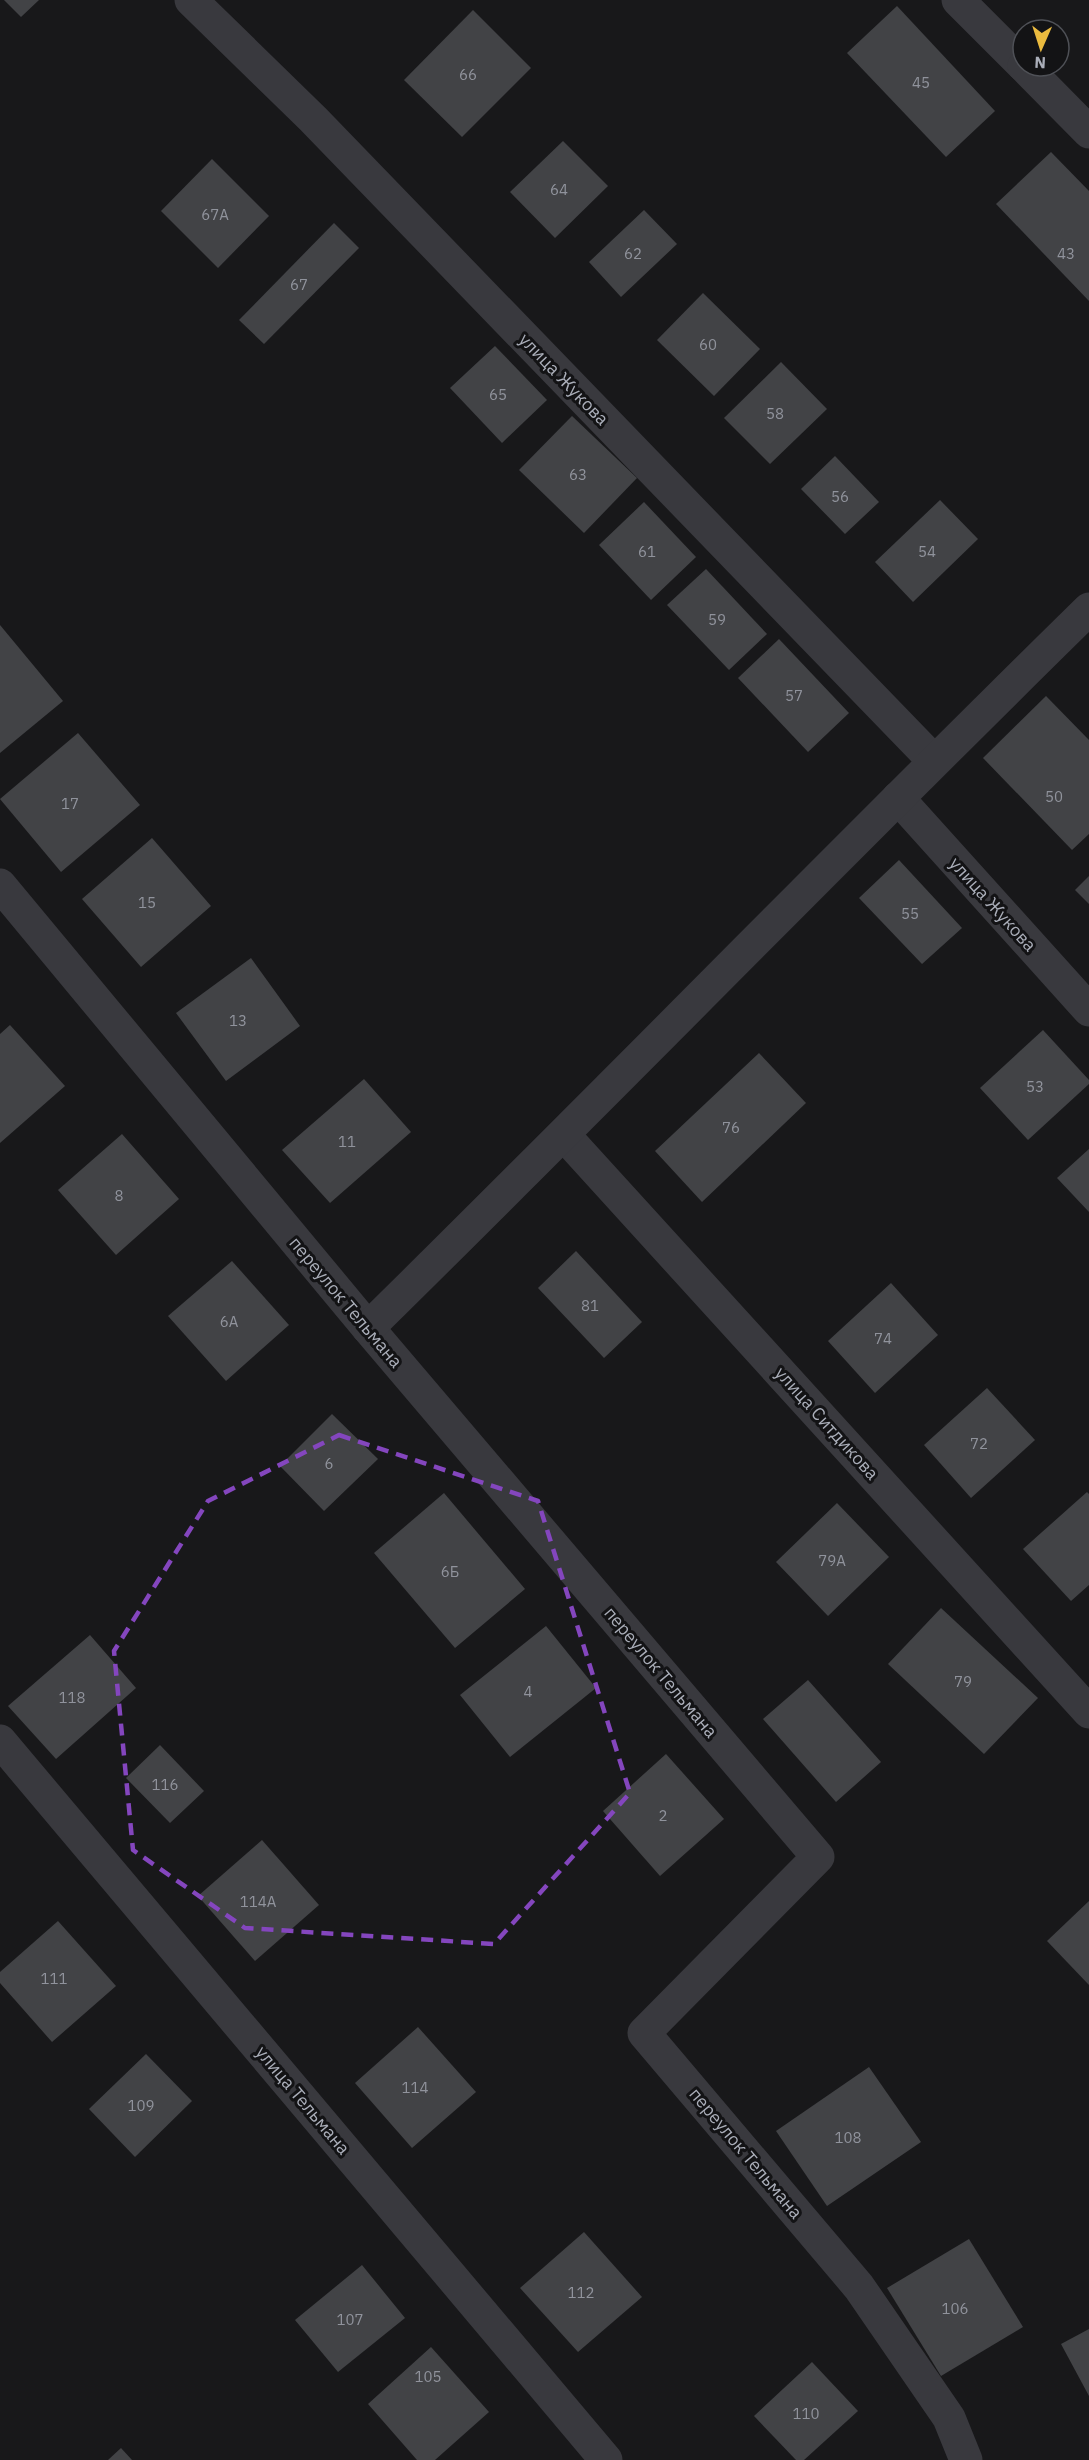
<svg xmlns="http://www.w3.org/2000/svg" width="1089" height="2460" viewBox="0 0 1089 2460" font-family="'IBM Plex Sans',sans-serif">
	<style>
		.building { fill: #424346 }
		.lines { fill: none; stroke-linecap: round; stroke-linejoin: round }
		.minor { stroke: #39393e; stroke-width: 33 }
		.marked { fill: none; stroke: #8446be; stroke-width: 4.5; stroke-dasharray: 12 8; stroke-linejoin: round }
		.labels { text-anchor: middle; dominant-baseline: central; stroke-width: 6; stroke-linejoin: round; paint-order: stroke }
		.number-label { font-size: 15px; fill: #90939c }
		.street-label { font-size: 18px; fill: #aaaeb9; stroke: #131315 }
	</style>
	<rect width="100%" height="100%" fill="#18181a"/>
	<g class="building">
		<polygon points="4,0 39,0 21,17"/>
		<polygon points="897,6 995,111 946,157 847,53"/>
		<polygon points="473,10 531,68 462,137 404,80"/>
		<polygon points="563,141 608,186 555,238 510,192"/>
		<polygon points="1051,152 1089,191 1089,301 996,204"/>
		<polygon points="212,159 269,216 218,268 161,211"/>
		<polygon points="644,210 677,244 621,297 589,262"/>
		<polygon points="334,223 359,248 264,344 239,320"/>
		<polygon points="703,293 760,349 714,396 657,340"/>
		<polygon points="495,346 547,400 502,443 450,388"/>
		<polygon points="781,362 827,409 770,464 724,418"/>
		<polygon points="572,416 637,478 584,533 519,470"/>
		<polygon points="835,456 879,502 845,534 801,489"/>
		<polygon points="940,500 978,539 913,602 875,562"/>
		<polygon points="644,502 696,557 651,600 599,545"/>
		<polygon points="706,569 767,634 729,670 667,605"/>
		<polygon points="0,625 63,701 0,753"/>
		<polygon points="779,639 849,713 808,752 738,678"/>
		<polygon points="1046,696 1089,740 1089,834 1072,850 983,758"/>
		<polygon points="78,733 140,805 61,872 0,799"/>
		<polygon points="152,838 211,906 141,967 82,899"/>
		<polygon points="899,860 962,928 922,964 859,898"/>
		<polygon points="1089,876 1089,904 1075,890"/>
		<polygon points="251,958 300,1026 226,1081 176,1013"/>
		<polygon points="10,1025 65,1086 0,1143 0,1034"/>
		<polygon points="1043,1030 1089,1080 1089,1084 1028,1140 980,1088"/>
		<polygon points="759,1053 806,1103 702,1202 655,1151"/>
		<polygon points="364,1079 411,1132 330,1203 282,1150"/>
		<polygon points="122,1134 179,1199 116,1255 58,1190"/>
		<polygon points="1089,1149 1089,1212 1057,1178"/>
		<polygon points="576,1251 642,1322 604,1358 538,1288"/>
		<polygon points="232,1261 289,1325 226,1381 168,1316"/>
		<polygon points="891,1283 938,1335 875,1393 828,1341"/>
		<polygon points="987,1388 1035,1440 971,1498 924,1445"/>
		<polygon points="332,1414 378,1459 324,1511 280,1466"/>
		<polygon points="1087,1492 1089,1494 1089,1585 1071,1601 1023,1549"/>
		<polygon points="444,1493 525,1589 455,1648 374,1553"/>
		<polygon points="837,1503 889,1557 828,1616 776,1562"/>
		<polygon points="941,1608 1038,1698 984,1754 888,1664"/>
		<polygon points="546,1626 596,1688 510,1757 460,1695"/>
		<polygon points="90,1635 136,1688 56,1759 8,1706"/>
		<polygon points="808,1680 881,1762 836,1802 763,1719"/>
		<polygon points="160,1745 204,1791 170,1823 126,1778"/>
		<polygon points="666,1754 724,1819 660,1876 603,1811"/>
		<polygon points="262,1840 319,1905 255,1961 198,1896"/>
		<polygon points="1089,1901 1089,1985 1047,1941"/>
		<polygon points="58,1921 116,1986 52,2042 0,1983 0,1972"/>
		<polygon points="418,2027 476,2092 412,2148 355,2083"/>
		<polygon points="146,2054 192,2101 135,2157 89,2109"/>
		<polygon points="869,2067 921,2142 827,2206 776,2131"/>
		<polygon points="584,2232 642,2297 578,2352 520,2288"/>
		<polygon points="969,2239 1023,2327 941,2376 887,2288"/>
		<polygon points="362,2265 405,2318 338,2372 295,2320"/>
		<polygon points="1089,2329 1089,2396 1061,2344"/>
		<polygon points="431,2347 489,2412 435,2460 417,2460 368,2404"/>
		<polygon points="812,2362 858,2411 804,2460 796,2460 754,2416"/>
		<polygon points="121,2448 132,2460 108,2460"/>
	</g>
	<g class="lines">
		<g class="minor">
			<polyline points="191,0 313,119 934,761"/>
			<polyline points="958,0 1023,65"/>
			<polyline points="1024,66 1089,132"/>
			<polyline points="898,798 1089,1010"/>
			<polyline points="0,885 368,1328 818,1857 644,2033 859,2287 949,2418 966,2460"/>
			<polyline points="564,1135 1089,1712"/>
			<path d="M368,1328C610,1090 846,847 1089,609"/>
			<polyline points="0,1741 606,2460"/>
		</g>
	</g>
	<path class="marked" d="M339,1435L538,1501L630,1793L494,1944L245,1928L133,1850L114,1651L208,1501Z"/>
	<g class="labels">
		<g class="number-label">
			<text x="468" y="74">66</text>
			<text x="921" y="82">45</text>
			<text x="559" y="189">64</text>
			<text x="215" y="214">67А</text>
			<text x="633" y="253">62</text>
			<text x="1066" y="253">43</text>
			<text x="299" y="284">67</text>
			<text x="708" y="344">60</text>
			<text x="498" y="394">65</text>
			<text x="775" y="413">58</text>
			<text x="578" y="474">63</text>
			<text x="840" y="496">56</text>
			<text x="647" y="551">61</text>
			<text x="927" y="551">54</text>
			<text x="717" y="619">59</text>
			<text x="794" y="695">57</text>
			<text x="1054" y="796">50</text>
			<text x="70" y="803">17</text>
			<text x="147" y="902">15</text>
			<text x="910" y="913">55</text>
			<text x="238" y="1020">13</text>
			<text x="1035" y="1086">53</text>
			<text x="731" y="1127">76</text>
			<text x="347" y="1141">11</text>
			<text x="119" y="1195">8</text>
			<text x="590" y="1305">81</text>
			<text x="229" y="1321">6А</text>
			<text x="883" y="1338">74</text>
			<text x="979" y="1443">72</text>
			<text x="329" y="1463">6</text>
			<text x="832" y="1560">79А</text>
			<text x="450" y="1571">6Б</text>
			<text x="963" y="1681">79</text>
			<text x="528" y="1691">4</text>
			<text x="72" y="1697">118</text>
			<text x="165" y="1784">116</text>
			<text x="663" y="1815">2</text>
			<text x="258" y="1901">114А</text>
			<text x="54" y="1978">111</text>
			<text x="415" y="2087">114</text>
			<text x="141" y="2105">109</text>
			<text x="848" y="2137">108</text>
			<text x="581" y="2292">112</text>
			<text x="955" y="2308">106</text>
			<text x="350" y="2319">107</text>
			<text x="428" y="2376">105</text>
			<text x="806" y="2413">110</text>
		</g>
		<g class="street-label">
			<text transform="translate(564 379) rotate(46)">улица Жукова</text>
			<text transform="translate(993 904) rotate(48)">улица Жукова</text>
			<text transform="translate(346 1302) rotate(50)">переулок Тельмана</text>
			<text transform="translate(827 1423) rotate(48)">улица Ситдикова</text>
			<text transform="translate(661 1672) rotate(50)">переулок Тельмана</text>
			<text transform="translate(303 2100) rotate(50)">улица Тельмана</text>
			<text transform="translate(746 2153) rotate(50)">переулок Тельмана</text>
		</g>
	</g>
	<g transform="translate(1041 48) rotate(183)"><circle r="28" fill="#131315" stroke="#4f5157" stroke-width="1.5"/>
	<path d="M0-4.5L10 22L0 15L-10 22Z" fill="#ebbb3f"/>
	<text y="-9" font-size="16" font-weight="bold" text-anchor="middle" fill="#aaaeb9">N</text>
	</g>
</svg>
